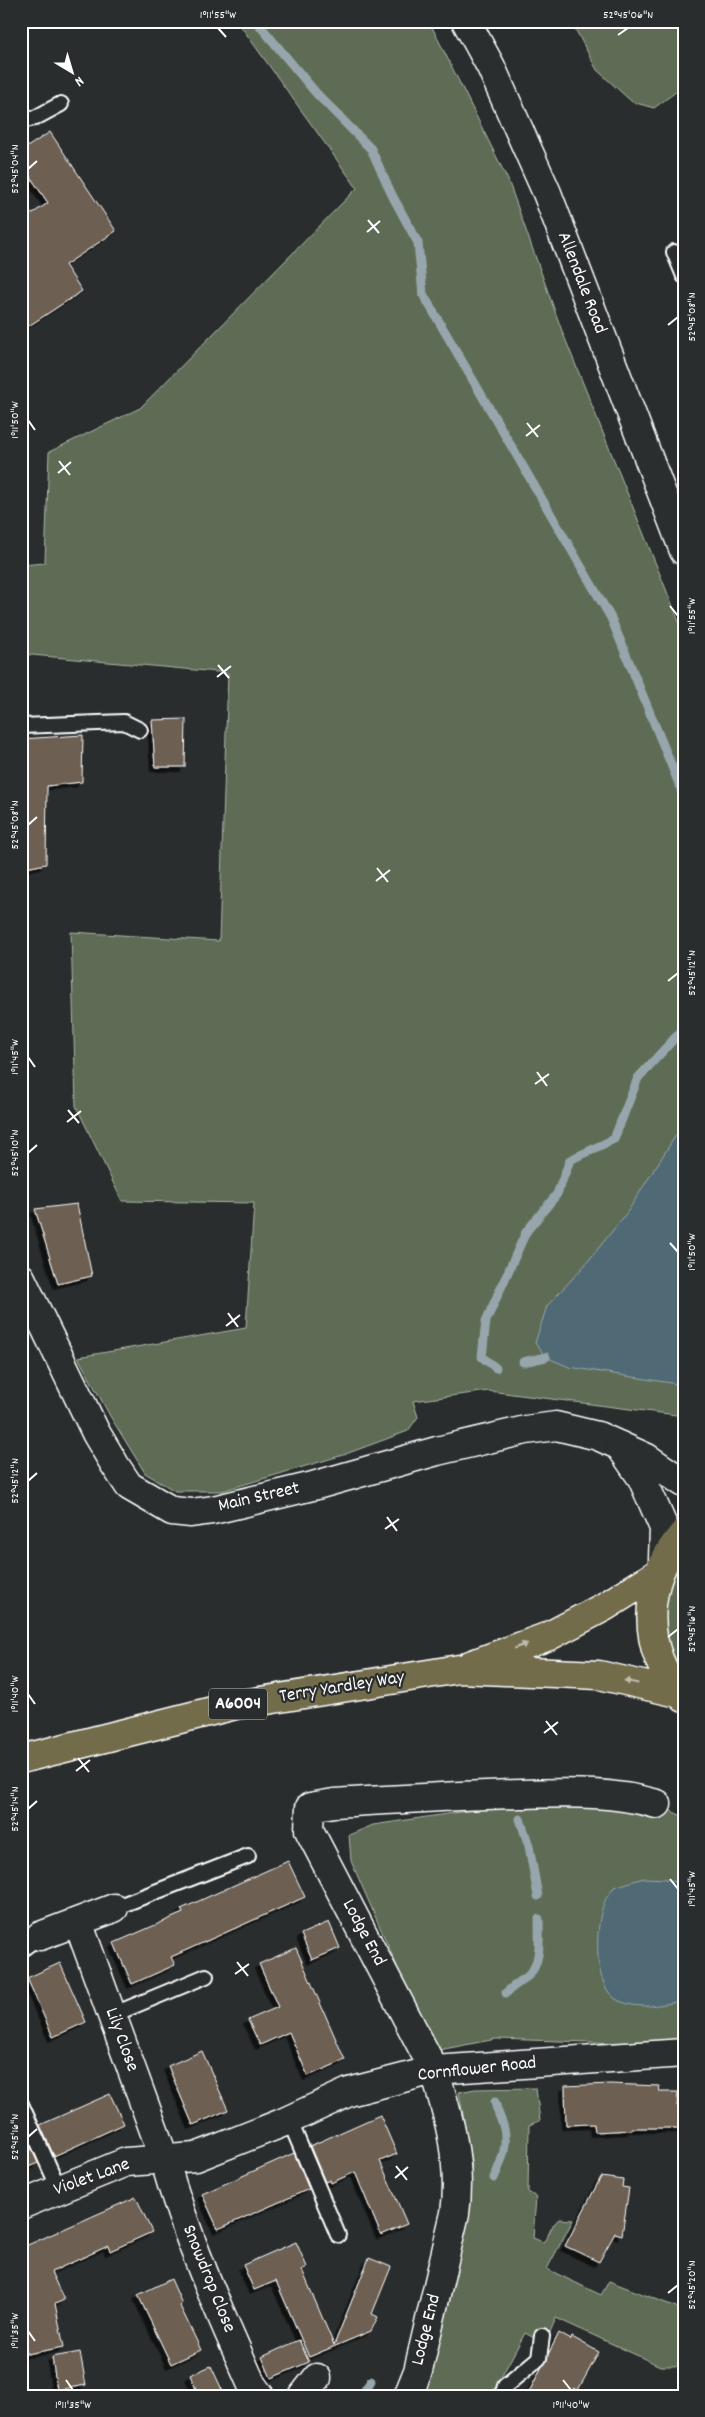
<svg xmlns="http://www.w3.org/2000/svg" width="705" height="2417" viewBox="0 0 705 2417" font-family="Dekko,sans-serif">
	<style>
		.green { fill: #5e6c54; stroke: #aeb6aa }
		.water { fill: #506a75; stroke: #96a6ac }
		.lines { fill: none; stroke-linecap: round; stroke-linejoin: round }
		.stream { stroke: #96a6ac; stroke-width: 9 }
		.building { fill: #6d6153; stroke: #fff; filter: url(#shadow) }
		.service-casing { stroke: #fff; stroke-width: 18 }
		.minor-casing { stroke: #fff; stroke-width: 31 }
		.primary-casing { stroke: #fff; stroke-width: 31 }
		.service { stroke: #2a2d2e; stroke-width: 14 }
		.minor { stroke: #2a2d2e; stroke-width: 28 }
		.primary { stroke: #736c4b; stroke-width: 28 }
		.oneway { fill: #c0bdae }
		.ticks { fill: none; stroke: #fff; stroke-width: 2 }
		.labels { text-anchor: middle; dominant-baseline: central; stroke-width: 4.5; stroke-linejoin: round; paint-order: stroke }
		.shield { fill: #2a2d2e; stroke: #bfc0c0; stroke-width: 1 }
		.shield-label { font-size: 18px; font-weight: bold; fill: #fff }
		.street-label { font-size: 19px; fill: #fff; stroke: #2a2d2e }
		.neatline { fill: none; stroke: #fff; stroke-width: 2 }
		.ticks-label { font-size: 12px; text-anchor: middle; fill: #fff }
	</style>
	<defs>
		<filter id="shadow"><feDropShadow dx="-4.5" dy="4.5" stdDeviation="0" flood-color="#0009"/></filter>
	</defs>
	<rect width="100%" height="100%" fill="#2a2d2e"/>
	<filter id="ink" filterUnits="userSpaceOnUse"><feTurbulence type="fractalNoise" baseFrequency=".02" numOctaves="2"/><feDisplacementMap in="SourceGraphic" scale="10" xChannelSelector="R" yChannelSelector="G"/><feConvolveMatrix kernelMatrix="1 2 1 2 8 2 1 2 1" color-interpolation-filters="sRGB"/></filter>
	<g filter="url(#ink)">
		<g class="green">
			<polygon points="237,21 429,21 508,180 562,331 684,634 684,1416 489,1391 413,1401 418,1417 408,1431 343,1455 222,1491 175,1491 145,1473 110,1416 78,1357 246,1328 254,1203 122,1201 76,1106 71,932 219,941 228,673 21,654 21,565 45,563 49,452 140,408 357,188"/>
			<polygon points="571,21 684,21 684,86 654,108 632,102 597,70"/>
			<polygon points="684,1532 684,1698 656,1654 672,1546"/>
			<polygon points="594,1792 657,1804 684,1817 684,2045 496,2039 434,2051 351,1861 349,1835 373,1825"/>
			<path d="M536,2088L540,2121L529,2125L528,2192L536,2197L533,2238L543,2242C551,2234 549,2227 559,2219L573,2220L547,2269L601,2295L609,2281L684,2310V2366H660L556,2318L545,2344L525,2333L491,2396H408L455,2213L472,2167L459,2092L475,2089Z"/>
		</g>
		<g class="water">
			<polygon points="684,1129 684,1385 569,1367 546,1357 535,1343 547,1306 585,1265 626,1214 676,1135"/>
			<path d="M644,1878L666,1879L684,1884V2000C662,2005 641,2010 619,2001C592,1989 595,1926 604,1903C606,1897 611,1892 614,1887Z"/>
		</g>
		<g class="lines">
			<g class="stream">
				<polyline points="256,21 316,93 371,149 392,195 418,243 423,294 611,618 684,796"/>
				<polyline points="523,1362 546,1357"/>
				<polyline points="496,1368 482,1357 486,1321 526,1232 557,1194 570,1160 614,1139 638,1078 684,1028"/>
				<polyline points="520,1819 529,1846 538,1896"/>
				<path d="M506,1993C513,1986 520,1982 528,1976C542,1963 539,1937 539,1919"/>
				<path d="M494,2178C502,2161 509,2143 503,2125C500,2117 497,2111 495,2102"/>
				<polyline points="361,2396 371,2381"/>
			</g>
		</g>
		<g class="building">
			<polygon points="50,132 116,231 65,265 82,291 21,331 21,221 48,203 21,163 21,151"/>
			<polygon points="186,719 185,767 155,767 152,720"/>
			<polygon points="83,735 82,782 47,786 46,864 21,869 21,739"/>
			<polygon points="77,1204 92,1276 58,1284 35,1209"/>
			<polygon points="288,1861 305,1897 171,1957 175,1965 132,1984 114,1943 183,1913 181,1909"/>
			<polygon points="329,1922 340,1948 312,1960 301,1934"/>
			<polygon points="296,1948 345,2060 308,2076 289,2032 260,2045 248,2020 278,2007 259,1964"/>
			<polygon points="60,1963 86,2022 53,2037 27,1978"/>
			<polygon points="202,2051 228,2110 193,2125 168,2066"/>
			<polygon points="610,2084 659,2086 660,2092 678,2092 677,2106 684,2105 684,2128 631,2128 632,2130 595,2132 594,2124 566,2125 565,2086"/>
			<polygon points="110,2094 124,2124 54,2156 40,2125"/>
			<polygon points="380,2115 397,2154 380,2161 407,2224 381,2235 355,2172 331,2183 330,2180 325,2182 310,2146"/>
			<polygon points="24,2132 38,2163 21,2170 21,2134"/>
			<polygon points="294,2153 309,2189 218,2229 202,2194"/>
			<polygon points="601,2177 623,2180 622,2187 629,2188 622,2235 615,2233 599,2262 565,2246"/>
			<polygon points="136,2197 152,2232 110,2251 108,2246 51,2272 64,2300 55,2304 64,2347 27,2354 21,2327 21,2248"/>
			<polygon points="296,2242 307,2267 302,2270 334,2345 369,2258 391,2267 372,2314 378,2317 371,2331 309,2357 276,2281 254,2290 243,2265"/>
			<polygon points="171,2279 182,2304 180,2306 201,2350 171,2364 138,2295"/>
			<polygon points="559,2333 571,2340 572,2337 599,2352 578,2390 574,2388 570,2396 527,2396"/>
			<polygon points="299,2340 309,2362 271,2378 262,2357"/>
			<polygon points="80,2352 86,2385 57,2390 52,2357"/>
			<polygon points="211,2366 225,2396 199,2396 190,2375"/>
		</g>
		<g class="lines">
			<g class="service-casing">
				<g id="service">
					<polyline points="21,121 35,118 61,104"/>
					<polyline points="674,252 684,276"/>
					<polyline points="21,726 124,722 140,730"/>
					<polyline points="114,1908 248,1856"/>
					<polyline points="21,1950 40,1936"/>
					<polyline points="112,2015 206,1976"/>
					<polyline points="21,2104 59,2189"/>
					<polyline points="289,2119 338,2235"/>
					<polyline points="502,2396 505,2386 539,2358 542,2336"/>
				</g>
			</g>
			<g class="minor-casing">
				<g id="minor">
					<polyline points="466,21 491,67 547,193 684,551"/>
					<polyline points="21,1278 96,1433 115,1465 129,1486 172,1511 191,1513 213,1510 313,1486 437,1451 526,1430 556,1426 598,1436 647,1458 684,1483"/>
					<polyline points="620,1446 642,1478 664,1528 663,1559"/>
					<path d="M78,1922L164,2158C186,2237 219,2311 252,2385L260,2396"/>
					<polyline points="40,1936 114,1908"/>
					<polyline points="21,2205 126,2162 196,2157 282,2123 349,2092 434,2070 684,2053"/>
					<polyline points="303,2396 317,2378"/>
					<path d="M408,2396L418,2371L455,2213C462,2165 449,2116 434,2070L309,1830L310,1807L334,1803C396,1800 459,1795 521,1794C568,1793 612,1791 657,1804"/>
				</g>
			</g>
			<g class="primary-casing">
				<g id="primary">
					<path d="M684,1533C642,1579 639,1652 684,1698"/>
					<polyline points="470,1665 549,1636 604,1607 657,1574"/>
					<polyline points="21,1759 236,1705 459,1669 599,1675 678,1693"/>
				</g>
			</g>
			<use href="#service" class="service"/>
			<use href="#minor" class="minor"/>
			<use href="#primary" class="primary"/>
		</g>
		<defs><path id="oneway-solid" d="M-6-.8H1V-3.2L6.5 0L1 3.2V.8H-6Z" transform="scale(1.25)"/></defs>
		<g class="oneway">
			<use href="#oneway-solid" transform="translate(521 1646) rotate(-21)"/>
			<use href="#oneway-solid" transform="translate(631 1682) rotate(-168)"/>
		</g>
	</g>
	<path class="ticks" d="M218,28L226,37M618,35L628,28M28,169L37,161M368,220L379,233M367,232L380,221M668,325L678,317M28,420L35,430M527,423L538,437M526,436L540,425M59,461L70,475M58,473L71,462M670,606L678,616M218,665L229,678M217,677L231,666M28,825L37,817M377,868L388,882M376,881L390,870M668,981L678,973M28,1057L35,1067M537,1072L547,1086M535,1084L549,1074M68,1110L79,1123M67,1122L81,1111M28,1153L37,1145M670,1243L678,1252M228,1313L238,1327M226,1326L240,1315M28,1481L37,1473M387,1517L397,1531M385,1529L399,1519M668,1637L678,1629M28,1694L35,1704M546,1721L557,1735M544,1733L558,1722M78,1758L89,1772M76,1771L90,1760M28,1809L37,1801M670,1879L678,1889M237,1962L248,1976M235,1974L249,1964M28,2137L37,2129M396,2166L407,2180M395,2178L408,2167M668,2293L678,2285M28,2331L35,2341M66,2380L73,2390M563,2380L571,2390"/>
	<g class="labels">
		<rect class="shield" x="209" y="1688.5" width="58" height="31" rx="4"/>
		<g class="shield-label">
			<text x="238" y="1704">A6004</text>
		</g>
		<g class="street-label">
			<text transform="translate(581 283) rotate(69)">Allendale Road</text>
			<text transform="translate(259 1498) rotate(-13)">Main Street</text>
			<text transform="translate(342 1688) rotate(-9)">Terry Yardley Way</text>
			<text transform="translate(363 1933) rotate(62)">Lodge End</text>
			<text transform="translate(121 2040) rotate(70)">Lily Close</text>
			<text transform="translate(477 2070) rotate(-6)">Cornflower Road</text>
			<text transform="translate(92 2178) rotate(-20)">Violet Lane</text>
			<text transform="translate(208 2279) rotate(68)">Snowdrop Close</text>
			<text transform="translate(427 2330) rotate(-76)">Lodge End</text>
		</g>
	</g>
	<rect width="705" height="2417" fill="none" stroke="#2a2d2e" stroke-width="55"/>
	<g transform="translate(72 72) rotate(142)" stroke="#2a2d2e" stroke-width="4" paint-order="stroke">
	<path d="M0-4L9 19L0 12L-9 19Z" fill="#ffffff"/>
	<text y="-8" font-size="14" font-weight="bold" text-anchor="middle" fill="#ffffff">N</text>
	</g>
	<rect x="28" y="28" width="650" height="2362" class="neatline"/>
	<g class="ticks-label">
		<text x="218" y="18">1°11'55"W</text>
		<text x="628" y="18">52°45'06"N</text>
		<text transform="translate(14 169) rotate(-90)" y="4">52°45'04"N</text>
		<text transform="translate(691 317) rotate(-90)" y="4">52°45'08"N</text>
		<text transform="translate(14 420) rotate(-90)" y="4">1°11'50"W</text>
		<text transform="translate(691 616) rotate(-90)" y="4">1°11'55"W</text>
		<text transform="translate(14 825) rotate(-90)" y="4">52°45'08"N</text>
		<text transform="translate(691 973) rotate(-90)" y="4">52°45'12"N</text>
		<text transform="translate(14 1057) rotate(-90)" y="4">1°11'45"W</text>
		<text transform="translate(14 1153) rotate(-90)" y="4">52°45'10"N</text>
		<text transform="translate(691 1252) rotate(-90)" y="4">1°11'50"W</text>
		<text transform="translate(14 1481) rotate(-90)" y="4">52°45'12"N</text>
		<text transform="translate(691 1629) rotate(-90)" y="4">52°45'16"N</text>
		<text transform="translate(14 1694) rotate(-90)" y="4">1°11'40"W</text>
		<text transform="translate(14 1809) rotate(-90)" y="4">52°45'14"N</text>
		<text transform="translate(691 1889) rotate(-90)" y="4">1°11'45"W</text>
		<text transform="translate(14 2137) rotate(-90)" y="4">52°45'16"N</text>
		<text transform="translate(691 2285) rotate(-90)" y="4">52°45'20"N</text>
		<text transform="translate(14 2331) rotate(-90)" y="4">1°11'35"W</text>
		<text x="73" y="2408">1°11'35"W</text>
		<text x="571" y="2408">1°11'40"W</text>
	</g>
</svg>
